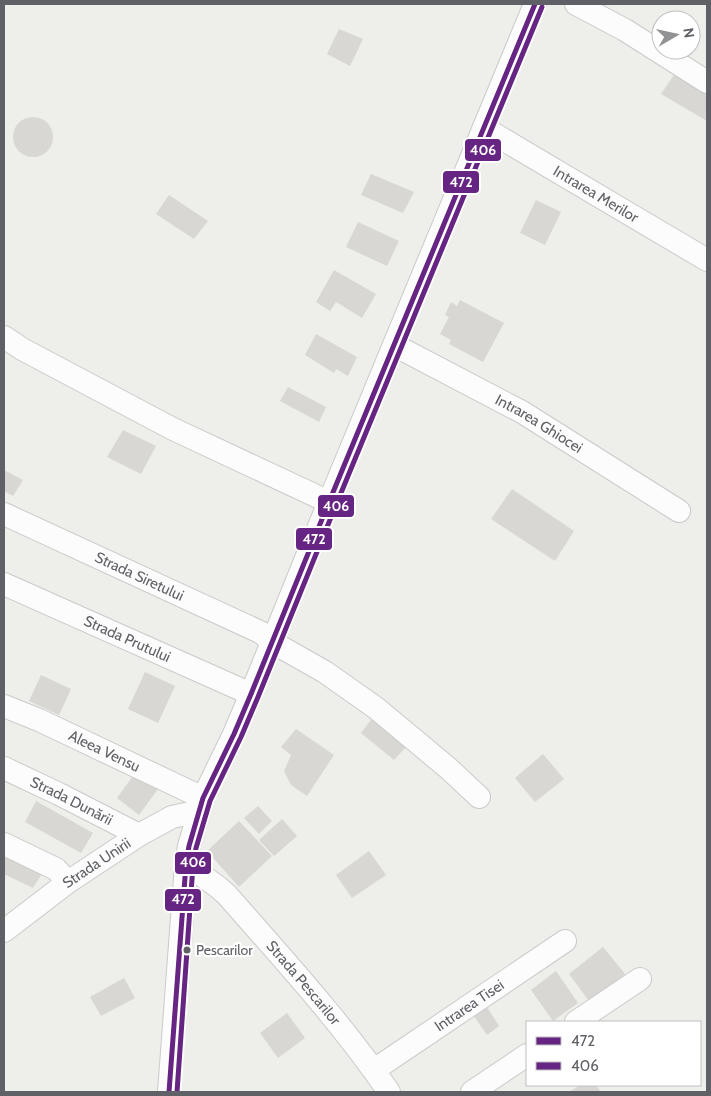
<svg xmlns="http://www.w3.org/2000/svg" width="711" height="1096" viewBox="0 0 711 1096" font-family="Cabin,sans-serif">
	<style>
		.building { fill: #d8d7d4 }
		.lines { fill: none; stroke-linecap: round; stroke-linejoin: round }
		.street-casing { stroke: #cacaca; stroke-width: 24 }
		.street { stroke: #fcfcfc; stroke-width: 22 }
		.bus-1-casing { stroke: #fff; stroke-width: 9 }
		.bus-2-casing { stroke: #fff; stroke-width: 9 }
		.bus-1 { stroke: #662483; stroke-width: 5 }
		.bus-2 { stroke: #662483; stroke-width: 5 }
		.bus-dot { fill: #5f6166; stroke: #fff; stroke-width: 2 }
		.labels { text-anchor: middle; dominant-baseline: central; stroke-width: 4.5; stroke-linejoin: round; paint-order: stroke }
		.bus-label { font-size: 14px; fill: #5f6166; stroke: #fff; text-anchor: start }
		.street-label { font-size: 15px; fill: #5f6166; stroke: #fff }
		.line-badge { stroke: #fff; stroke-width: 2 }
		.badge-label { font-size: 14px; text-anchor: middle; font-weight: bold; fill: #fff }
	</style>
	<rect width="100%" height="100%" fill="#eeeeea"/>
	<g class="building">
		<polygon points="339,29 363,39 350,66 327,54"/>
		<polygon points="674,75 707,95 707,121 661,94"/>
		<circle cx="33" cy="137" r="20"/>
		<polygon points="371,174 414,192 403,213 361,195"/>
		<polygon points="169,195 208,221 194,239 156,214"/>
		<polygon points="536,200 561,212 545,245 520,233"/>
		<polygon points="358,222 399,241 387,266 346,247"/>
		<polygon points="334,270 376,294 362,318 336,302 330,311 316,302"/>
		<polygon points="460,300 504,323 483,362 449,344 451,340 440,334 449,317 445,315 451,302 457,306"/>
		<polygon points="316,334 357,357 348,376 336,369 334,373 305,355"/>
		<polygon points="288,387 326,407 319,422 280,401"/>
		<polygon points="123,430 156,446 141,474 107,457"/>
		<polygon points="4,470 23,480 13,496 4,491"/>
		<polygon points="512,489 574,531 555,561 491,519"/>
		<polygon points="145,672 175,686 158,723 128,709"/>
		<polygon points="41,675 71,689 59,715 29,701"/>
		<polygon points="373,717 407,746 394,760 361,733"/>
		<polygon points="296,729 334,755 307,796 291,785 284,771 291,755 281,747"/>
		<polygon points="543,754 564,779 535,802 515,778"/>
		<polygon points="135,773 158,789 139,815 117,798"/>
		<polygon points="36,801 93,833 81,853 25,822"/>
		<polygon points="258,806 272,821 259,834 244,818"/>
		<polygon points="282,819 297,836 274,856 259,840"/>
		<polygon points="239,821 272,856 239,887 207,851"/>
		<polygon points="369,851 386,875 352,898 336,875"/>
		<polygon points="5,854 43,872 33,888 4,874 4,857"/>
		<polygon points="603,947 625,974 589,1001 569,974"/>
		<polygon points="556,971 578,1003 553,1021 531,990"/>
		<polygon points="124,978 135,998 101,1016 90,997"/>
		<polygon points="487,1007 499,1026 487,1035 474,1016"/>
		<polygon points="287,1013 305,1038 278,1058 260,1033"/>
		<polygon points="580,1085 596,1085 601,1092 569,1092"/>
	</g>
	<g class="lines">
		<g class="street-casing">
			<g id="street">
				<polyline points="576,4 625,30 707,82"/>
				<path id="s1" d="M484,128L707,260"/>
				<polyline points="4,337 22,349 173,429 329,502"/>
				<path id="s2" d="M394,345L522,412L679,511"/>
				<path id="s3" d="M4,514L262,633L272,642L325,672L376,708L448,768L479,797"/>
				<path id="s4" d="M4,584L251,694"/>
				<path id="s5" d="M4,706L39,720L203,798"/>
				<path id="s6" d="M4,768L59,794L139,835"/>
				<polyline points="4,844 56,869 68,882"/>
				<path id="s7" d="M186,864L218,887L227,895C283,959 341,1022 389,1092"/>
				<path id="s8" d="M4,931L68,882L139,835L172,817L199,811"/>
				<polyline points="576,1022 640,979"/>
				<path id="s9" d="M374,1070L565,941"/>
				<polyline points="169,1092 186,864 189,846 203,798 234,734 251,694 329,502 535,4"/>
				<polyline points="472,1092 527,1055"/>
			</g>
		</g>
		<use href="#street" class="street"/>
		<g class="bus-1-casing">
			<polyline id="bus-1" points="169,1092 186,864 189,846 203,798 234,734 251,694 329,502 535,4"/>
		</g>
		<g class="bus-2-casing">
			<polyline id="bus-2" points="177,1092 193,865 196,848 210,801 241,737 258,697 336,505 542,7"/>
		</g>
		<use href="#bus-1" class="bus-1"/>
		<use href="#bus-2" class="bus-2"/>
	</g>
	<circle class="bus-dot" cx="187" cy="950" r="4.5"/>
	<g class="labels">
		<g class="bus-label">
			<text x="196" y="950">Pescarilor</text>
		</g>
		<g class="street-label">
			<text stroke="none"><textPath href="#s1" startOffset="130">Intrarea Merilor</textPath></text>
			<text stroke="none"><textPath href="#s2" startOffset="165">Intrarea Ghiocei</textPath></text>
			<text stroke="none"><textPath href="#s3" startOffset="149">Strada Siretului</textPath></text>
			<text stroke="none"><textPath href="#s4" startOffset="135">Strada Prutului</textPath></text>
			<text stroke="none"><textPath href="#s5" startOffset="110">Aleea Vensu</textPath></text>
			<text stroke="none"><textPath href="#s6" startOffset="75">Strada Dunării</textPath></text>
			<text stroke="none"><textPath href="#s8" startOffset="115">Strada Unirii</textPath></text>
			<text stroke="none"><textPath href="#s7" startOffset="168">Strada Pescarilor</textPath></text>
			<text stroke="none"><textPath href="#s9" startOffset="115">Intrarea Tisei</textPath></text>
		</g>
	</g>
	<g class="line-badge">
		<rect x="464" y="138" width="38" height="24" rx="5" fill="#662483"/>
		<rect x="442" y="170" width="38" height="24" rx="5" fill="#662483"/>
		<rect x="317" y="494" width="38" height="24" rx="5" fill="#662483"/>
		<rect x="295" y="527" width="38" height="24" rx="5" fill="#662483"/>
		<rect x="174" y="851" width="38" height="24" rx="5" fill="#662483"/>
		<rect x="164" y="888" width="38" height="24" rx="5" fill="#662483"/>
	</g>
	<g class="badge-label">
		<text x="483" y="155">406</text>
		<text x="461" y="187">472</text>
		<text x="336" y="511">406</text>
		<text x="314" y="544">472</text>
		<text x="193" y="867">406</text>
		<text x="183" y="904">472</text>
	</g>
	<rect width="711" height="1096" fill="none" stroke="#5f6166" stroke-width="10"/>
	<rect x="526" y="1021" width="175" height="65" fill="#ffffff" stroke="#bfc0c2"/>
	<rect x="536" y="1037" width="25" height="8" fill="#662483" stroke="#bfc0c2"/>
	<text x="571" y="1046" font-size="15" fill="#5f6166">472</text>
	<rect x="536" y="1062" width="25" height="8" fill="#662483" stroke="#bfc0c2"/>
	<text x="571" y="1071" font-size="15" fill="#5f6166">406</text>
	<g transform="translate(676 35) rotate(81)"><circle r="24" fill="#ffffff" stroke="#bfc0c2"/>
	<path d="M0-4L9 19L0 12L-9 19Z" fill="#919294"/>
	<text y="-8" font-size="14" font-weight="bold" text-anchor="middle" fill="#5f6166">N</text>
	</g>
</svg>
